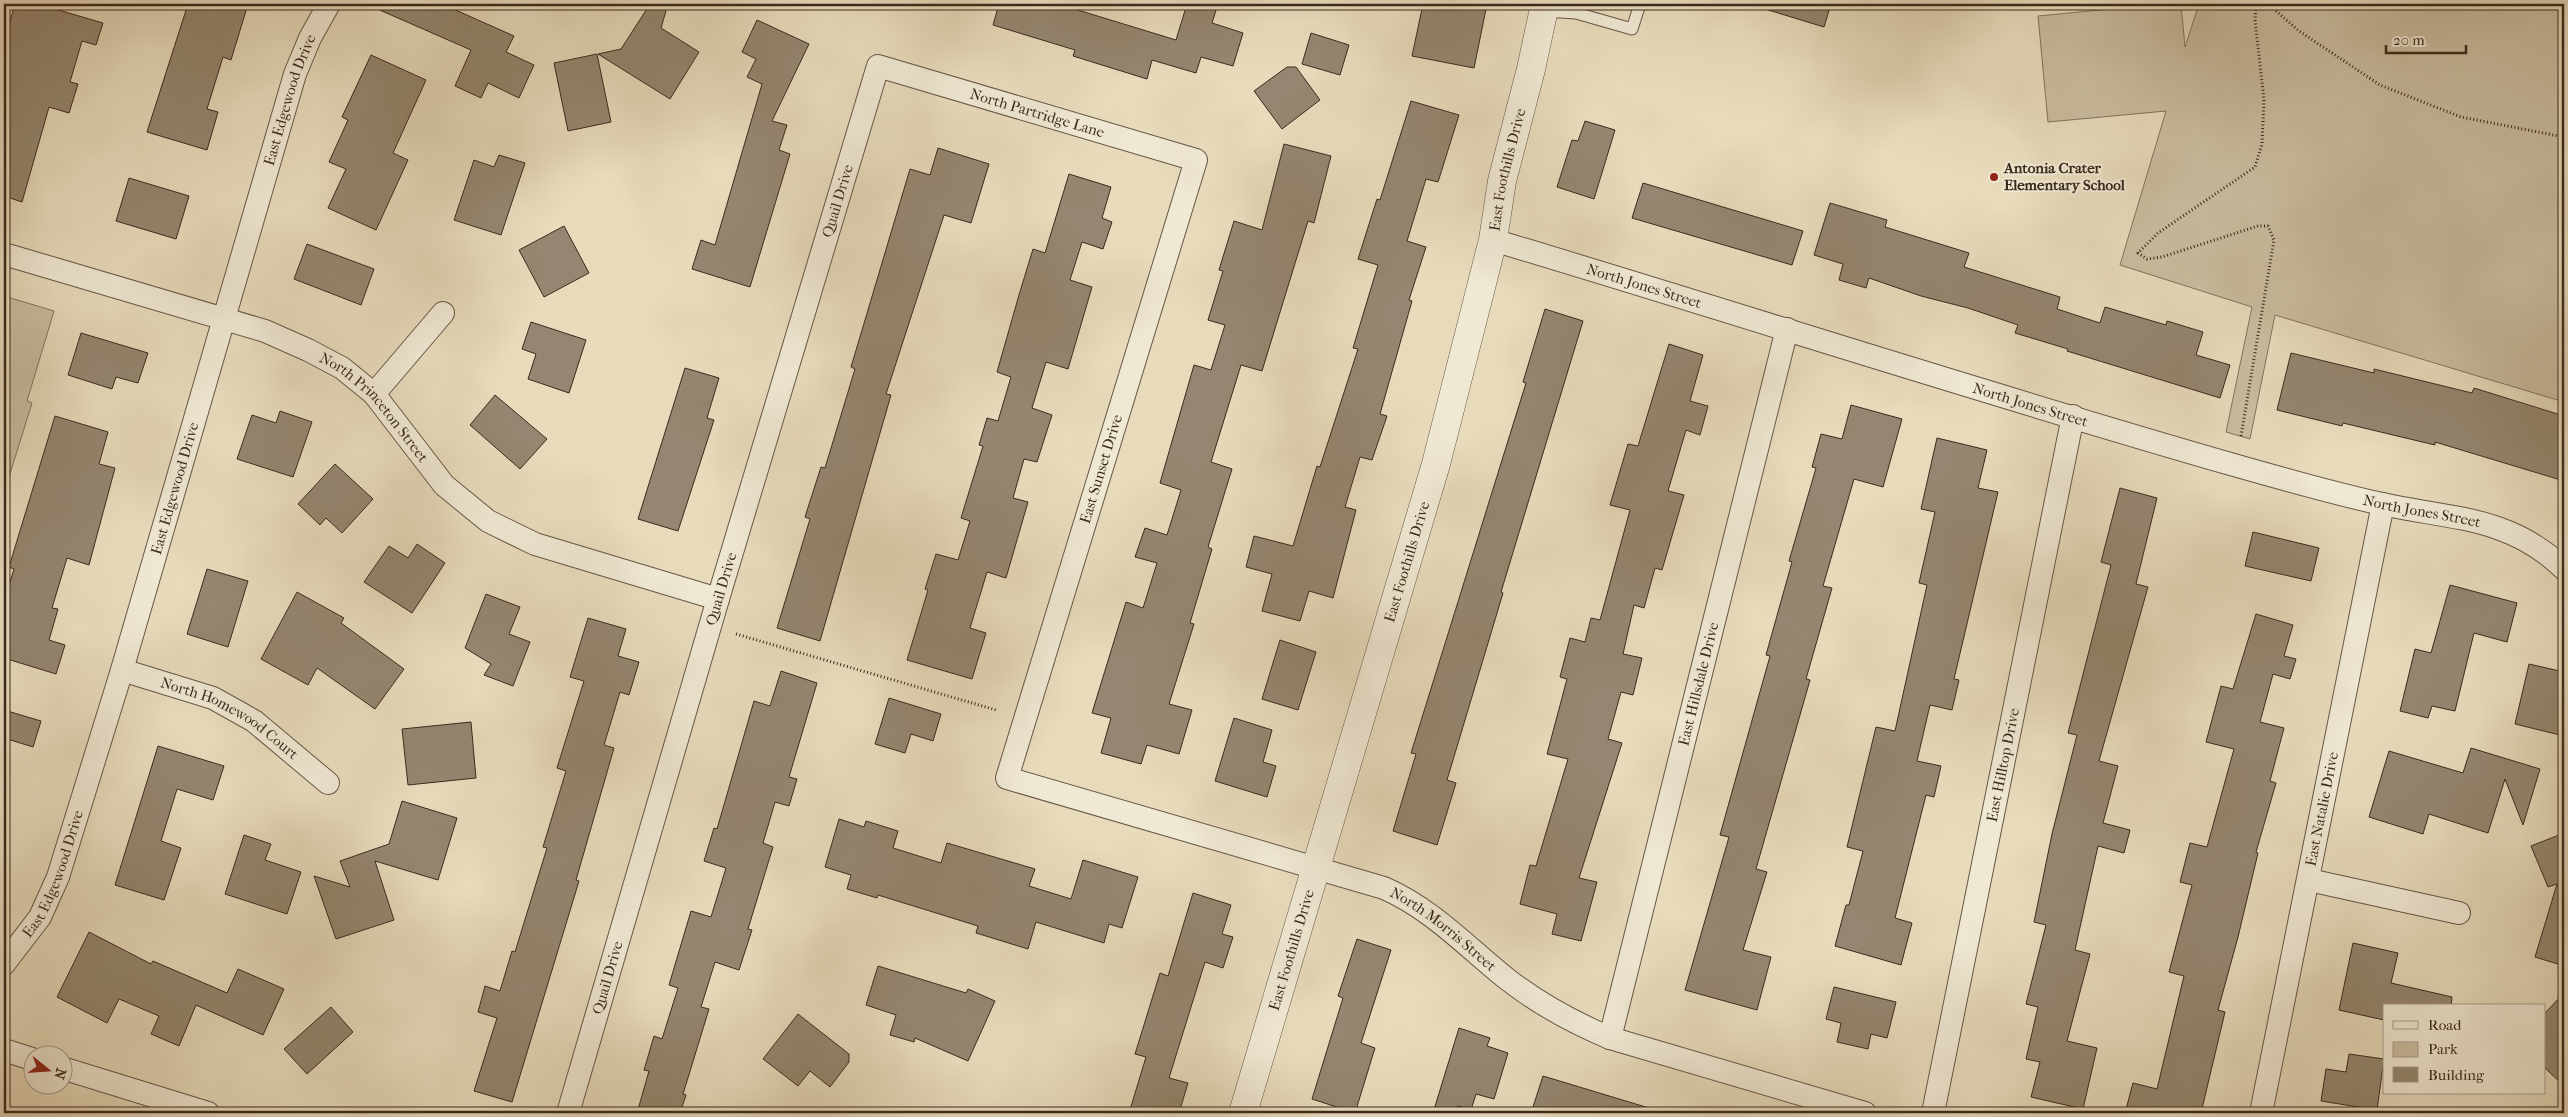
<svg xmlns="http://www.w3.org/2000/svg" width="2568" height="1117" viewBox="0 0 2568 1117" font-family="'IM FELL French Canon',serif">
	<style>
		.green { fill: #cabda1; stroke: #827460 }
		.building { fill: #948670; stroke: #3b2a1e }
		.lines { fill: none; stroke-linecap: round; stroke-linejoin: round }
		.service-casing { stroke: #665646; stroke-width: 13 }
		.minor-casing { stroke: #665646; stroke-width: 24 }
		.tertiary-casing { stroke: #665646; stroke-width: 29 }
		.path { stroke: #3b2a1e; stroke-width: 3; stroke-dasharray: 1 2.5; stroke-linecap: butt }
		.service { stroke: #efe8d3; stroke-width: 11 }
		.minor { stroke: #efe8d3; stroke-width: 22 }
		.tertiary { stroke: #efe8d3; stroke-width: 28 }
		.poi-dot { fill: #8f2418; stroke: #efe8d3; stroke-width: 2 }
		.labels { text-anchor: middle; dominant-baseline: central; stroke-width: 4; stroke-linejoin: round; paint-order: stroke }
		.street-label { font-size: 15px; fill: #3b2a1e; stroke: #efe8d3 }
		.poi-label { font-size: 15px; font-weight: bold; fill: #3b2a1e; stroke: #efe8d3; text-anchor: start }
	</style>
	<rect width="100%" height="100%" fill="#e7dbbc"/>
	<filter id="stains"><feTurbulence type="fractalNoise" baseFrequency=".004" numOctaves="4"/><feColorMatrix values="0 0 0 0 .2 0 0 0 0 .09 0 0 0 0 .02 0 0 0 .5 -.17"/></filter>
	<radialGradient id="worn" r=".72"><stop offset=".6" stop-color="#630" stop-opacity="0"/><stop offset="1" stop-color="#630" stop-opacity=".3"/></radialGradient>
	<g class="green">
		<polygon points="2161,4 2181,4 2185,47 2199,4 2564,4 2564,402 2275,315 2250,439 2226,432 2252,307 2120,265 2166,111 2048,122 2038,16"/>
		<polygon points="4,296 54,311 27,401 32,403 4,493"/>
	</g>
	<g class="building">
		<polygon points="15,4 38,4 103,23 96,45 82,41 70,82 78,84 69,113 49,107 22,202 4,196 4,42"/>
		<polygon points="188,4 248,4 231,60 223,57 207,109 218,112 207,150 147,132"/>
		<polygon points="366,4 442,4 514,36 506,52 534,65 519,98 488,83 481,98 455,86 471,50"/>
		<polygon points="650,4 668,4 661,28 699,52 670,99 598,54 621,49"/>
		<polygon points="999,4 1069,4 1068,7 1176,40 1187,4 1218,4 1212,23 1243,33 1233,66 1201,57 1196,73 1152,60 1147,79 1073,56 1075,50 993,25"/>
		<polygon points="1423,4 1487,4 1474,68 1412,56"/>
		<polygon points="1766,4 1831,4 1824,27 1765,9"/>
		<polygon points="757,20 809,44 772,121 787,125 779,150 790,154 750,287 692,269 701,240 715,245 762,84 747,77 756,59 742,52"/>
		<polygon points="1311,33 1349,45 1340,75 1302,64"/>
		<polygon points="597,54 611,122 568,131 554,63"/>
		<polygon points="371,55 426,80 393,153 408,160 376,230 328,208 346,169 329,162 348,120 342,117"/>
		<polygon points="1287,67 1296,67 1320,100 1282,129 1254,91"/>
		<polygon points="1411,101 1459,115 1438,182 1426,179 1407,241 1426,247 1409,300 1412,301 1380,414 1387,416 1372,460 1360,457 1345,507 1356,510 1333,598 1309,591 1300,621 1262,611 1272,574 1246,567 1254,536 1293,546 1317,466 1320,467 1358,349 1353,348 1378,265 1358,259 1377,199 1380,200"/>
		<polygon points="1585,121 1615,130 1594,199 1557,187 1572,140 1578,141"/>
		<polygon points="1284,144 1331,156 1314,223 1308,221 1262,371 1241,365 1211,462 1232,469 1208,547 1212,549 1190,623 1194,624 1169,704 1192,710 1179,754 1147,745 1141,764 1101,753 1111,718 1092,713 1126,602 1143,608 1157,563 1135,557 1145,528 1167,535 1181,490 1160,483 1194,365 1211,370 1225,325 1208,320 1223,271 1219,270 1234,221 1262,230"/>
		<polygon points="938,148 989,164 971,223 944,215 886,394 891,395 820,641 777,628 810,519 805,517 821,467 825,468 855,369 851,367 910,169 930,175"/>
		<polygon points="499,155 525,163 501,235 454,220 474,160 494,167"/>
		<polygon points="1069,174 1111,187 1102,218 1112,222 1103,249 1082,242 1070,280 1092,287 1068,369 1046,362 1032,408 1052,415 1037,462 1024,459 1013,498 1028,502 1006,578 987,572 970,628 986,633 972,679 907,660 928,590 925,589 936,554 958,560 970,521 961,518 983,446 979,445 987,418 998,421 1011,377 997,372 1019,295 1033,249 1045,253"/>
		<polygon points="129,178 189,196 176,239 116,221"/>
		<polygon points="1643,183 1803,231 1792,265 1632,218"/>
		<polygon points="1830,203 1887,220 1885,227 1969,253 1964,267 2060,297 2057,309 2100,323 2105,307 2166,325 2167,321 2203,332 2196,355 2230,365 2220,398 2067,351 2068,349 2015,333 2018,325 1968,308 1921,296 1869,278 1866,288 1839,280 1843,264 1814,255"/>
		<polygon points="564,226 589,273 544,297 519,250"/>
		<polygon points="307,244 374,269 361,305 294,279"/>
		<polygon points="1545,309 1583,321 1501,592 1503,593 1447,780 1456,783 1437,845 1393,831 1416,754 1411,753 1526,383 1523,382"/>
		<polygon points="531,322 586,340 569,393 528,379 536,354 522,349"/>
		<polygon points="81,333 148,353 138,383 116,377 112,389 68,375"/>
		<polygon points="1669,344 1703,355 1690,401 1708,406 1700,435 1686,430 1668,491 1684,495 1662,570 1655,568 1644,608 1634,605 1623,654 1642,658 1633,695 1621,692 1608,739 1622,743 1579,878 1597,882 1581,941 1552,934 1557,914 1520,904 1530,865 1536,866 1568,759 1547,754 1567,679 1560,677 1570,638 1585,642 1591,618 1600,620 1630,510 1610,505 1628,444 1638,446"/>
		<polygon points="2291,353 2374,373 2374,369 2472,393 2474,388 2564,416 2564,481 2435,442 2435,445 2343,423 2342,426 2277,410"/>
		<polygon points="685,368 719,378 707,418 714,420 678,531 638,519"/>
		<polygon points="495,395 547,439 520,469 470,425"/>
		<polygon points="1851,405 1902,419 1883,487 1854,479 1823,586 1832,588 1806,679 1810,680 1756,869 1767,872 1743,950 1771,957 1757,1010 1685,990 1729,837 1720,835 1770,656 1766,655 1792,562 1789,561 1816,468 1812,467 1821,434 1842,439"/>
		<polygon points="280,411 312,422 293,477 237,459 252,415 276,423"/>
		<polygon points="55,416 108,432 99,464 115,468 89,565 67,558 52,608 58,609 49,640 65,645 56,674 4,658 4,602 14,569 9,567"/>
		<polygon points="1937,438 1987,450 1978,488 1998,492 1954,679 1959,680 1952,710 1930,705 1917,761 1941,766 1934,797 1926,795 1895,918 1912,923 1901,965 1835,946 1846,905 1849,905 1863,851 1847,847 1876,727 1895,731 1927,585 1919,583 1935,512 1921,509"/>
		<polygon points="335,464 373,499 342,533 326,518 320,525 298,504"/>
		<polygon points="2120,488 2157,498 2136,584 2148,587 2099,761 2118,766 2103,823 2130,830 2124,853 2098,846 2075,950 2090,954 2067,1041 2097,1048 2083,1109 2031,1097 2040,1062 2026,1059 2038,1007 2026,1004 2046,925 2034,922 2052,834 2077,735 2068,733 2111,565 2101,562"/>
		<polygon points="2253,532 2319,548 2311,581 2245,566"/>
		<polygon points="417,544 445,563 412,613 364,582 389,546 408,558"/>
		<polygon points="207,569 248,581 228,647 187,634"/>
		<polygon points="2450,585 2517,603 2507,642 2474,633 2455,711 2432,706 2428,718 2400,711 2415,649 2431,653"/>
		<polygon points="297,592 344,618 341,623 404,669 375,709 317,668 308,685 261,659"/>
		<polygon points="486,594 520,607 509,634 530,642 513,686 484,675 491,664 465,648"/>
		<polygon points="2256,614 2293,625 2284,656 2296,659 2290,679 2273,674 2260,722 2284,728 2270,781 2276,783 2256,852 2258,853 2238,937 2218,1010 2225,1012 2201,1113 2125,1113 2133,1083 2157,1089 2184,976 2169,972 2192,885 2180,882 2190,843 2207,847 2234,749 2206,742 2221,686 2233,689"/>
		<polygon points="588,618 626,629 618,656 639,662 629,695 620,692 604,745 614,748 576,880 579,881 512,1102 474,1091 497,1018 478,1012 485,986 500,991 512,951 515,952 547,848 543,847 566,771 557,768 584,681 570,677"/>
		<polygon points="1280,640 1316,652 1298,710 1262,699"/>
		<polygon points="2529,664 2564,672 2564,736 2515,724"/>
		<polygon points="781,671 817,683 789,777 797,779 789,806 775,802 763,843 773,847 748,929 752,930 739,970 715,962 701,1007 709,1009 683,1094 686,1095 680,1113 637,1113 649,1071 644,1070 654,1036 662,1039 678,988 669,985 691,911 711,917 726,868 704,861 714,828 717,829 754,701 770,706"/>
		<polygon points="889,698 941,714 933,741 911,734 905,753 875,744"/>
		<polygon points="4,710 41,721 33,747 4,738"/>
		<polygon points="1234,718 1272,730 1263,762 1276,766 1267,797 1215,781"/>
		<polygon points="471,722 476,778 408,785 402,729"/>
		<polygon points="158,746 224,766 213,800 177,789 161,841 181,848 164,900 115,885"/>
		<polygon points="2471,748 2540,769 2523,825 2505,779 2488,833 2429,814 2423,834 2369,817 2389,751 2463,773"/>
		<polygon points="402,801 457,818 438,880 375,861 394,920 336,939 314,876 350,887 340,861 389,844"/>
		<polygon points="839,819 864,827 866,821 898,831 893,848 941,863 947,843 1035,869 1029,886 1071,899 1083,860 1138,877 1122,928 1109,924 1104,943 1036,922 1028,949 976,933 978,926 878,895 877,898 847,889 851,875 825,867"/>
		<polygon points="2564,833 2564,966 2535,957 2557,884 2548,887 2531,846"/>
		<polygon points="244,835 271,844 265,860 301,872 287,914 225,894"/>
		<polygon points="1193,893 1231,905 1222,934 1233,937 1223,968 1205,962 1169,1078 1188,1083 1179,1113 1129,1113 1146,1057 1135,1054 1160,973 1168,976"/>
		<polygon points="89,932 151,964 153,961 227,993 238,969 284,989 263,1035 196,1005 179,1046 151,1034 159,1016 119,999 107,1023 57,997"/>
		<polygon points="1357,939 1391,950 1361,1043 1375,1048 1355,1113 1312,1099 1343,998 1338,996"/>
		<polygon points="2353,943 2398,953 2391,983 2452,997 2451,1006 2384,1006 2384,1020 2339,1010"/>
		<polygon points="878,966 966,993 968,989 995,1001 968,1061 915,1038 914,1042 890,1035 896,1015 866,1005"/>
		<polygon points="1834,987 1896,1002 1887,1038 1871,1034 1868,1049 1837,1042 1841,1023 1826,1019"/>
		<polygon points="2564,993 2564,1086 2544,1067 2544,1014"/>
		<polygon points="331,1007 353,1032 307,1074 284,1049"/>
		<polygon points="798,1014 849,1054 849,1062 830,1087 810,1071 798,1086 763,1059"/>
		<polygon points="1459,1028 1490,1038 1487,1046 1508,1053 1494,1099 1476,1094 1471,1110 1458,1106 1455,1113 1433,1113"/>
		<polygon points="2349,1054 2384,1059 2377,1110 2321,1101 2326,1069 2346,1072"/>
		<polygon points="1543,1076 1649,1108 1648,1113 1543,1113 1532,1110"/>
	</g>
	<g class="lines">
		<g class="service-casing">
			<polyline id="service" points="1545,11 1576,13 1632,29 1640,4"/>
		</g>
		<g class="minor-casing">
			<g id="minor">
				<path id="s1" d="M1493,240C1740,314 1986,394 2234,465C2283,479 2332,493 2382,504C2450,519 2510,516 2564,569"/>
				<path id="s2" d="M4,254L265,331L308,350L342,368L374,394L444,485L488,521L535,544L718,599"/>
				<polyline points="374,394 443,313"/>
				<path id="s3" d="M122,670L213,698L254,721L328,783"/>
				<polyline points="2309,880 2459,913"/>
				<path id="s4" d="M4,964L40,917L58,877L122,670L295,74L310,38L329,4"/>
				<path id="s5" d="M1610,1038L1787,329"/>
				<polyline points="4,1050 32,1059"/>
				<polyline points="62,1068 208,1113"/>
				<path id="s6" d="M568,1113L718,599L878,66L1196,160L1007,778L1384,888C1432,909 1467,947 1507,979C1539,1004 1572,1022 1610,1038L1865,1113"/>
				<path id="s7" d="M1933,1113L2073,416"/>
				<path id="s8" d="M2261,1113L2383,504"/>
			</g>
		</g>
		<g class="tertiary-casing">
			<g id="tertiary">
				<path id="s9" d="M1243,1113L1436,464L1493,240L1502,181L1531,69L1545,4"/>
			</g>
		</g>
		<g class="path">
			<polyline points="2268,4 2299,31 2380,85 2461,117 2564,137"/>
			<polyline points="2241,436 2274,240 2268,226 2258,226 2162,257 2147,259 2138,253 2158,233 2255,167 2262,144 2264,100 2255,20 2256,4"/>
			<polyline points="736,634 996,710"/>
		</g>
		<use href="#service" class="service"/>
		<use href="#minor" class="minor"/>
		<use href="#tertiary" class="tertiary"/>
	</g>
	<circle class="poi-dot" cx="1994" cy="177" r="5"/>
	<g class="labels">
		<g class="street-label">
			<text stroke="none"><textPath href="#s4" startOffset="914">East Edgewood Drive</textPath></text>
			<text stroke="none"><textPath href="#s6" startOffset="1258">North Partridge Lane</textPath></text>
			<text stroke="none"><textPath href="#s9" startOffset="980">East Foothills Drive</textPath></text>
			<text stroke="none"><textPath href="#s6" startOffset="951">Quail Drive</textPath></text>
			<text stroke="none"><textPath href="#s1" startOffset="158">North Jones Street</textPath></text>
			<text stroke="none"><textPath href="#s1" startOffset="562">North Jones Street</textPath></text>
			<text stroke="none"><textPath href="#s2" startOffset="408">North Princeton Street</textPath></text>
			<text transform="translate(1101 469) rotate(-73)">East Sunset Drive</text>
			<text stroke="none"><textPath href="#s4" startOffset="509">East Edgewood Drive</textPath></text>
			<text stroke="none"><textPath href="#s1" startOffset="968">North Jones Street</textPath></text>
			<text stroke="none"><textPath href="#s9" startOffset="575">East Foothills Drive</textPath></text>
			<text stroke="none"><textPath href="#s6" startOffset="546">Quail Drive</textPath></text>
			<text stroke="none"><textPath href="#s5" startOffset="365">East Hillsdale Drive</textPath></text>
			<text stroke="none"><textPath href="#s3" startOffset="119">North Homewood Court</textPath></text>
			<text stroke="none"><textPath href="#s7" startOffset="355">East Hilltop Drive</textPath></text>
			<text stroke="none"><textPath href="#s8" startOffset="310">East Natalie Drive</textPath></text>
			<text stroke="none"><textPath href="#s4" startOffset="104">East Edgewood Drive</textPath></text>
			<text stroke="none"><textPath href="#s6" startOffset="2535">North Morris Street</textPath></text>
			<text stroke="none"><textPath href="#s9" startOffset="170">East Foothills Drive</textPath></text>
			<text stroke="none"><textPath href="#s6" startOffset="141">Quail Drive</textPath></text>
		</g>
		<g class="poi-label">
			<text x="2004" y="168">Antonia Crater<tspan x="2004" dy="17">Elementary School</tspan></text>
		</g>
	</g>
	<rect width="2568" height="1117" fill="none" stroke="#e7dbbc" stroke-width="20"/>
	<rect x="5" y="5" width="2558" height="1107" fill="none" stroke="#3b2a1e" stroke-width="2.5"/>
	<rect x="10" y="10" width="2548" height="1097" fill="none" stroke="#3b2a1e"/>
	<rect x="2383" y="1004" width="162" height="90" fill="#efe8d3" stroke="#a79c8b"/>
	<rect x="2393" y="1021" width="25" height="8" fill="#efe8d3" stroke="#a79c8b"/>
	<text x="2428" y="1030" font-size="15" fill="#3b2a1e">Road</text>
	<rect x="2393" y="1042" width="25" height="15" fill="#cabda1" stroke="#a79c8b"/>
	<text x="2428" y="1054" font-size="15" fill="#3b2a1e">Park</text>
	<rect x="2393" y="1067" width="25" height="15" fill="#948670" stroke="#a79c8b"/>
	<text x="2428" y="1080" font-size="15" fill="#3b2a1e">Building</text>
	<g transform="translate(48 1070) rotate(107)"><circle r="24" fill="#efe8d3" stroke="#a79c8b"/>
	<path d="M0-4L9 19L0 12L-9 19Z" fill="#8f2418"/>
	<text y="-8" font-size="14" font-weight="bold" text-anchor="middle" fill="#3b2a1e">N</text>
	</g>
	<path d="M2386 45v8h80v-8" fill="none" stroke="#3b2a1e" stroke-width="2.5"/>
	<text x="2393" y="45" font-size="15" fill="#3b2a1e" stroke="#efe8d3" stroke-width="4" paint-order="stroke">20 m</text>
	<rect width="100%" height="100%" filter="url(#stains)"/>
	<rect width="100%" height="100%" fill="url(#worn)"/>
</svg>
